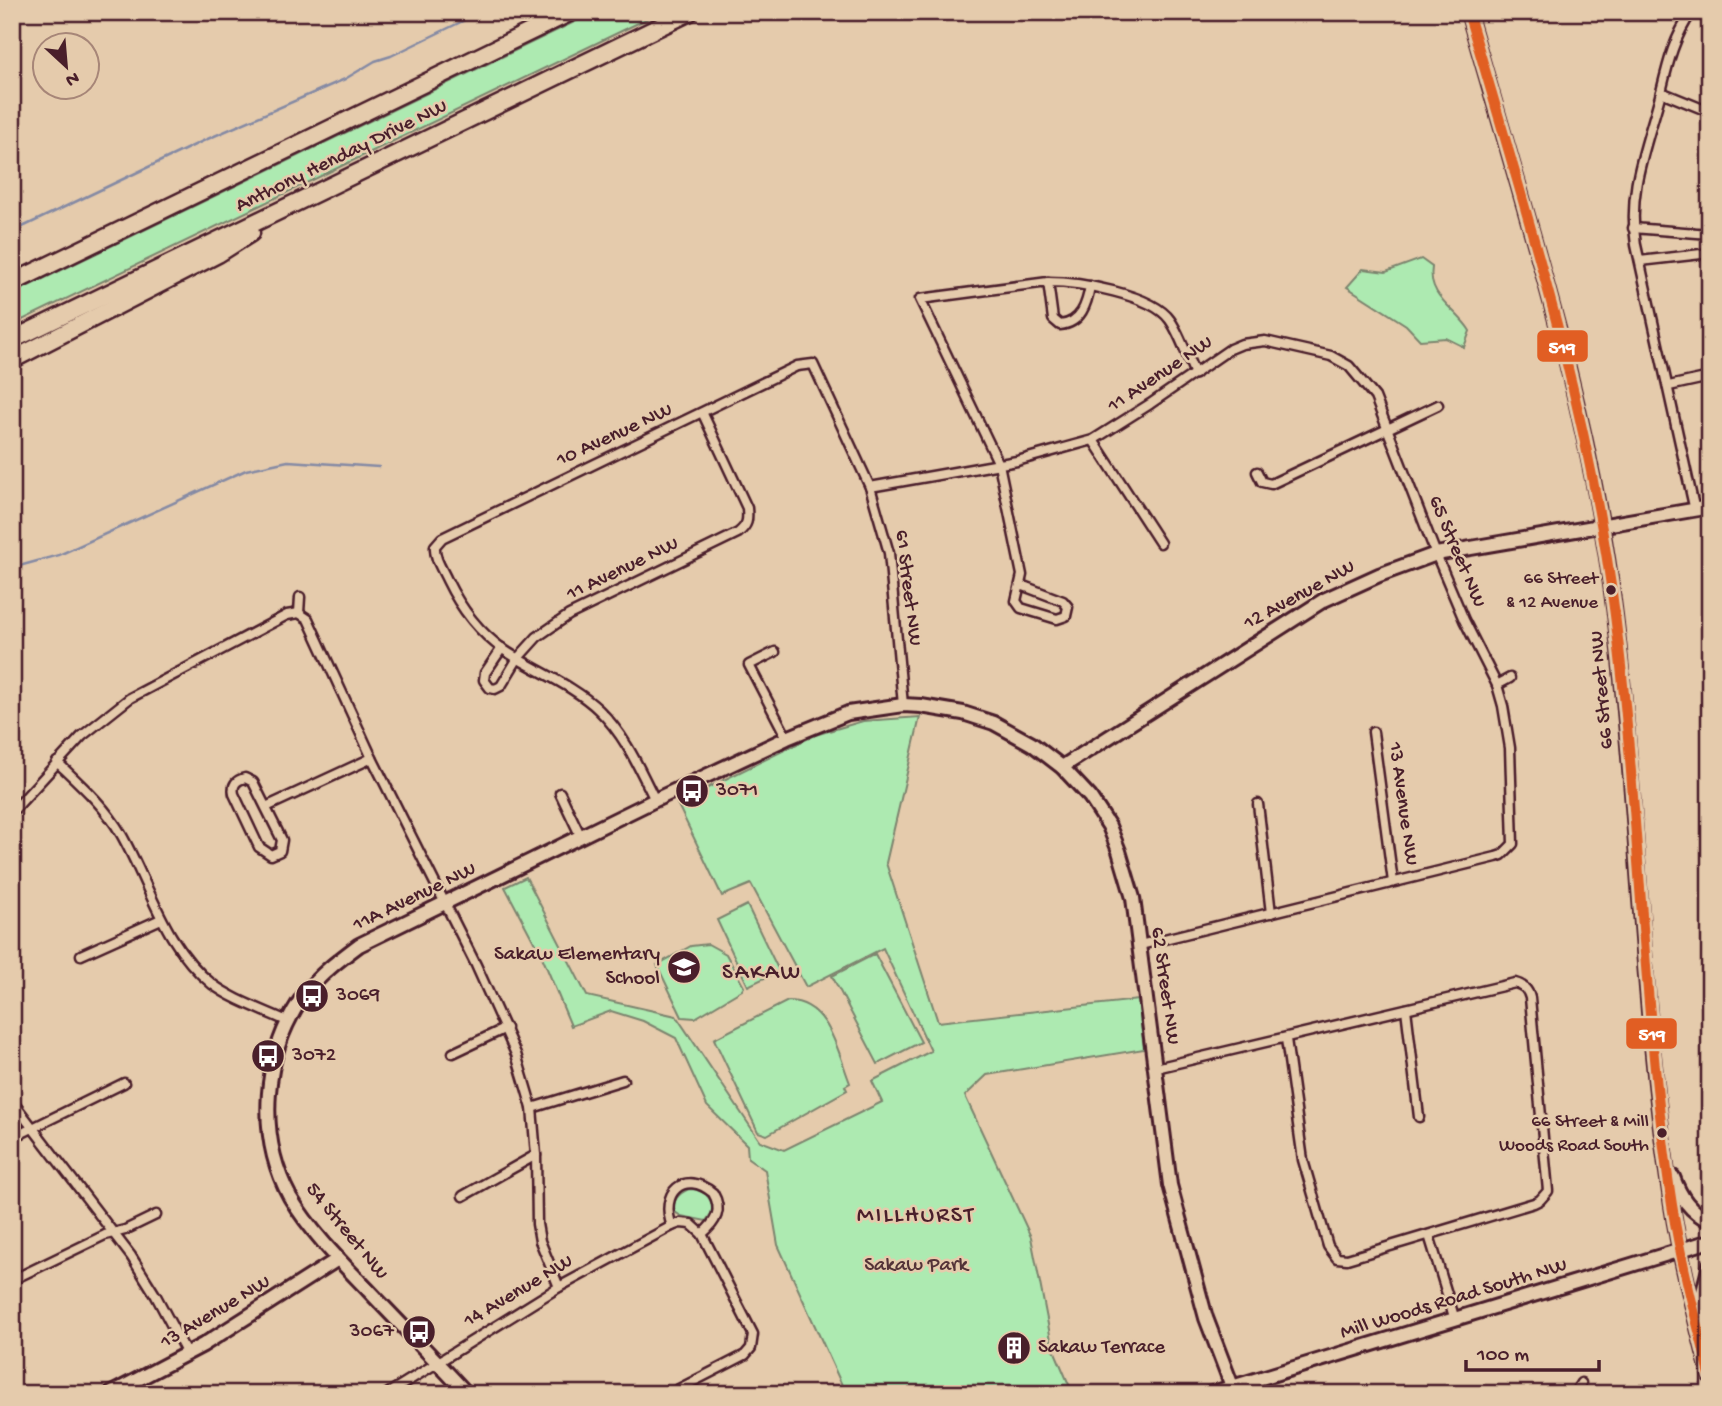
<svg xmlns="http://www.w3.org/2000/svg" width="1722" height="1406" viewBox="0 0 1722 1406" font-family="'Gochi Hand',sans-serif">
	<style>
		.green { fill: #adeab1; stroke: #7c846e; stroke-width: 2 }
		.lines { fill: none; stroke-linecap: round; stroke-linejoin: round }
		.stream { stroke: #858aa4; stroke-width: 2.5 }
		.street-casing { stroke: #4a1f2b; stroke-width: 13 }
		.secondary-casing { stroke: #4a1f2b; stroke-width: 18 }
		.highway-casing { stroke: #4a1f2b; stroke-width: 21 }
		.street { stroke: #e5cbac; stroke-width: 8 }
		.secondary { stroke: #e5cbac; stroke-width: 12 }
		.highway { stroke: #e5cbac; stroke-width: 16 }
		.bus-1-casing { stroke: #e5cbac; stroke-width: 16 }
		.bus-1 { stroke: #e15e23; stroke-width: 10 }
		.bus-dot { fill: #4a1f2b; stroke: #e5cbac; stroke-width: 2.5 }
		.labels { text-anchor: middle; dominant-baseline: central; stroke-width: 5; stroke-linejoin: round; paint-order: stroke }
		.bus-label { font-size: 19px; fill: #4a1f2b; stroke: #e5cbac; text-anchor: end }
		.street-label { font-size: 21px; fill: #4a1f2b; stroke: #e5cbac }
		.poi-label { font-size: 21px; fill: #4a1f2b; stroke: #e5cbac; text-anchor: start }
		.park-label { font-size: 21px; fill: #543338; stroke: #e5cbac }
		.neighbourhood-label { font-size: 23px; letter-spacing: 2px; fill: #4a1f2b; stroke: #e5cbac }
		.quarter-label { font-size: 24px; letter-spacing: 2px; fill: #4a1f2b; stroke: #e5cbac }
		.line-badge { stroke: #e5cbac; stroke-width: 2.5 }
		.badge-label { font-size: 19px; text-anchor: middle; font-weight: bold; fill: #fff }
	</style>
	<rect width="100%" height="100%" fill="#e5cbac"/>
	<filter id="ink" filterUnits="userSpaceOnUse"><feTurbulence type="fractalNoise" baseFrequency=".0143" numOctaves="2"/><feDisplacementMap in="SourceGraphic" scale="14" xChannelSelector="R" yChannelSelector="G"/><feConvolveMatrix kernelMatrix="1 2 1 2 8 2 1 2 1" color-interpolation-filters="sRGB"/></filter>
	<g filter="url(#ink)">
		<g class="green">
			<polygon points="595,12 661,12 12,325 12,294"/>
			<path d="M1421,259L1432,267C1427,297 1457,309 1470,331L1464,347L1446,338L1420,340L1406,325L1347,287L1363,269L1386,272Z"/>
			<polygon points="920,717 886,863 938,1022 1138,1000 1144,1049 987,1075 965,1096 1031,1237 1052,1345 1073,1394 846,1394 778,1245 765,1170 748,1158 747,1145 707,1106 676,1038 643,1021 611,1011 571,1026 543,959 505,887 526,877 587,996 676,1016 760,1141 784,1150 882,1102 872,1081 931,1051 883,948 806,987 751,884 722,896 677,803 815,735 863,721"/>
			<polygon points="747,905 779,971 748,986 717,920"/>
			<polygon points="708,944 726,954 744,987 742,990 695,1018 682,1017 657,965 691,946"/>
			<polygon points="875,954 921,1042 878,1064 832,976"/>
			<path d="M788,1001C829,1001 838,1053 850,1083L845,1086L847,1090L767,1135L758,1132L714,1039Z"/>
			<path d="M689,1189C703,1189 713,1197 712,1212L706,1221L681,1216L675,1212C671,1201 679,1193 689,1189Z"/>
		</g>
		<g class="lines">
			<g class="stream">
				<polyline points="12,232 203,141 345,79 375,61 391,56 469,18 475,12"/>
				<polyline points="12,568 59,555 246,470 288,461 379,467"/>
			</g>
			<g class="street-casing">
				<g id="street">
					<path d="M1692,12C1674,37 1668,63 1661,92C1647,146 1627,188 1636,245L1695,511"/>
					<polyline points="1661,92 1710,112"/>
					<polyline points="1633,228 1710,234"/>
					<polyline points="1640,261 1710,253"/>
					<path d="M1048,282L1053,319L1060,325C1081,323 1087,304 1090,286"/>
					<polyline points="1669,386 1710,377"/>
					<polyline points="1093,440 1160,543"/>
					<polyline points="1257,472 1262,482 1271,484 1438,405"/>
					<polyline points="870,487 1017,461 1093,440 1150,404 1230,349 1242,344 1265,341 1331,356 1349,366 1375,397 1436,554 1464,620 1497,685 1503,706 1510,748 1513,844 1502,855 1496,857 1140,945"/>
					<path d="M1021,585L1063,601L1068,607L1066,616L1057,619L1021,608L1016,601L1022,575L999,464L920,299L1048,282C1078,282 1152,294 1170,320C1181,336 1187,357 1195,374"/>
					<polyline points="300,597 299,613 308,619 372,758 476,965 516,1054 532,1108 536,1155 537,1224 540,1241 559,1287"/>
					<path d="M502,648L485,673L484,680L490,688L495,689L501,686L518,658L537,637L569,615L738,533C748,525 748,520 747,508L703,414"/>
					<polyline points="775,652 749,665 787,738"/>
					<polyline points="1497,685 1510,678"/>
					<polyline points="1373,732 1393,882"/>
					<path d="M57,762C80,784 105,806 121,834C150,885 164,946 212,984C235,1001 264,1010 289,1022"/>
					<path d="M245,778L253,782L282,840L280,851L271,855L259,847L234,794C232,785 236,780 245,778Z"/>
					<polyline points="560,793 581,837"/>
					<path d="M655,800C639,768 625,735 599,710C572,684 535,671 504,650C480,633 460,607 447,580C442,569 434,558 435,546L442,538L797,366L813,364L870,487L889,553L903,705"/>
					<polyline points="1258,804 1271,913"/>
					<polyline points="266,807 372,758"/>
					<polyline points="12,812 82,736 130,698 287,615 299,613"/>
					<polyline points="81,955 161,919"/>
					<polyline points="1406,1009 1419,1117"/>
					<polyline points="453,1053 506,1028"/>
					<path d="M1156,1068L1515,983C1523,985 1528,989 1530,998L1548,1191L1540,1200L1534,1203L1347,1259L1337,1258L1328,1246L1303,1160L1286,1039"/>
					<polyline points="12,1101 131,1256 156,1296 187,1354"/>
					<polyline points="532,1108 623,1080"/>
					<polyline points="12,1138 124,1083"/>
					<polyline points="463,1196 536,1155"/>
					<path d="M672,1226C659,1193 684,1169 713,1193C723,1210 716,1222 702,1234"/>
					<polyline points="1429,1235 1455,1320"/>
					<polyline points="12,1280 105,1235 125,1230 156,1215"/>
					<polyline points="387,1394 559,1287 672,1226 680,1223 691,1224 702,1234 753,1334 751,1348 745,1355 669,1394"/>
					<polyline points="1574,1394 1581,1383"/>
				</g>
			</g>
			<g class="secondary-casing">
				<g id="secondary">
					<path d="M1468,12C1525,211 1590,409 1615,615C1639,811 1641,1010 1672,1206C1681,1263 1696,1320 1710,1376"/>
					<polyline points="1062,767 1324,600 1379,575 1436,554 1710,507"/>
					<path d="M1673,1177C1680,1196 1690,1212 1710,1221"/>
					<polyline points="1710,1265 1702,1296 1710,1335"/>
					<polyline points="110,1394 203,1345 338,1259"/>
					<path d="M467,1394C435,1359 401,1325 368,1290C341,1262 310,1231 290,1197C256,1135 263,1052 304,995C319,975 339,960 359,945L655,800L787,738L848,713L903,705L921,706L963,713L994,723L1032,744L1062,767L1090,797L1109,826L1119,851L1133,898L1170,1185L1206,1318L1235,1394"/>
					<polyline points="1209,1394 1710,1241"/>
				</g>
			</g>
			<g class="highway-casing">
				<g id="highway">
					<polyline points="12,283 571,12"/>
					<polyline points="12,340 690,12"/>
					<polyline points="12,360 218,254 251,233"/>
				</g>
			</g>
			<use href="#street" class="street"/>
			<use href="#secondary" class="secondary"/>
			<use href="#highway" class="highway"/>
			<g class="bus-1-casing">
				<path id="bus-1" d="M1468,12C1526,211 1589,409 1615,615C1640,811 1642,1009 1672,1205C1681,1262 1696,1319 1710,1375"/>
			</g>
			<use href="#bus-1" class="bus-1"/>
		</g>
	</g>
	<defs>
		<g id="bus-disc" transform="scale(1.75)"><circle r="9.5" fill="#4a1f2b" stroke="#e5cbac"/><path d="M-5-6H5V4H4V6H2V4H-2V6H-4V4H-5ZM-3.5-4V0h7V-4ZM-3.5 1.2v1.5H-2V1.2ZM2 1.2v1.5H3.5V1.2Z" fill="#fff"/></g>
		<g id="school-disc" transform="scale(1.75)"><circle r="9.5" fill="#4a1f2b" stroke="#e5cbac"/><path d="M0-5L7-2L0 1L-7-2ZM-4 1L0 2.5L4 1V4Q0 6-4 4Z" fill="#fff"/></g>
		<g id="building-disc" transform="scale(1.75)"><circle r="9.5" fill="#4a1f2b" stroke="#e5cbac"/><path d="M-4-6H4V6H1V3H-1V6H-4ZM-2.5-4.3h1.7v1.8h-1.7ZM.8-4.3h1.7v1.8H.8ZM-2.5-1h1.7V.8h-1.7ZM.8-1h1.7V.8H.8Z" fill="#fff"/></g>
	</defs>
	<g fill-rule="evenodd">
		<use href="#bus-disc" x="692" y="791"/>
		<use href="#school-disc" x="684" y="967"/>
		<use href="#bus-disc" x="312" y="996"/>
		<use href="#bus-disc" x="268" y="1056"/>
		<use href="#bus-disc" x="419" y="1332"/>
		<use href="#building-disc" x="1014" y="1348"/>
	</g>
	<g class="bus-dot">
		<circle cx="1611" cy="590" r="6"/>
		<circle cx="1662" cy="1133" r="6"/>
	</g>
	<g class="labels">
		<g class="bus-label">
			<text x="1598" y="579">66 Street<tspan x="1598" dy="24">&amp; 12 Avenue</tspan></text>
			<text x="1649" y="1122">66 Street &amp; Mill<tspan x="1649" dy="24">Woods Road South</tspan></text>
		</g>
		<g class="street-label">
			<text transform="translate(342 157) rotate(-26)">Anthony Henday Drive NW</text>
			<text transform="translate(1161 375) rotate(-34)">11 Avenue NW</text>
			<text transform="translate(615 436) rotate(-25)">10 Avenue NW</text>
			<text transform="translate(1456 552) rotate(67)">65 Street NW</text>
			<text transform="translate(623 570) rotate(-26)">11 Avenue NW</text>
			<text transform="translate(907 588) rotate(83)">61 Street NW</text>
			<text transform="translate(1300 596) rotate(-29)">12 Avenue NW</text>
			<text transform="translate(1603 690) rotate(-95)">66 Street NW</text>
			<text transform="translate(1402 804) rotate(82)">13 Avenue NW</text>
			<text transform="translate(415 898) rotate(-26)">11A Avenue NW</text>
			<text transform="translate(1164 986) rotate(82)">62 Street NW</text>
			<text transform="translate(346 1232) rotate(51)">54 Street NW</text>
			<text transform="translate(519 1292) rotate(-31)">14 Avenue NW</text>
			<text transform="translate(1454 1300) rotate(-17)">Mill Woods Road South NW</text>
			<text transform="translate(216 1313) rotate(-31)">13 Avenue NW</text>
		</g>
		<g class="poi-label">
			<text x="716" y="791">3071</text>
			<text x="660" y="955" text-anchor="end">Sakaw Elementary<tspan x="660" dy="24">School</tspan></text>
			<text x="336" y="996">3069</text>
			<text x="292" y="1056">3072</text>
			<text x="394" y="1332" text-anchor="end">3067</text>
			<text x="1038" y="1348">Sakaw Terrace</text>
		</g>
		<g class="park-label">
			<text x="916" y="1266">Sakaw Park</text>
		</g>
		<g class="neighbourhood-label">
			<text x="762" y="973">SAKAW</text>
		</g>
		<g class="quarter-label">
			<text x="916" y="1216">MILLHURST</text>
		</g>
	</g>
	<g class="line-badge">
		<rect x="1536" y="329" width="53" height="34" rx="7" fill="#e15e23"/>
		<rect x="1625" y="1017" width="53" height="33" rx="7" fill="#e15e23"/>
	</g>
	<g class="badge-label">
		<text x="1562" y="353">519</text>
		<text x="1652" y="1040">519</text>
	</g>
	<rect width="1722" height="1406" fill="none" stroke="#e5cbac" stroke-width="42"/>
	<rect x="21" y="21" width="1680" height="1364" fill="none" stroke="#4a1f2b" stroke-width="2.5" filter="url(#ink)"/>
	<g transform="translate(66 66) rotate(154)"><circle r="33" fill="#e5cbac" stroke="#a78678" stroke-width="2"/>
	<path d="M0-5L12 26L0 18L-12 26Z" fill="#4a1f2b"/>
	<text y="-10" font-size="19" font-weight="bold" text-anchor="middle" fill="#4a1f2b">N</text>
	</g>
	<path d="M1466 1360v10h133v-10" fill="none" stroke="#4a1f2b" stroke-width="3.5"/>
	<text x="1477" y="1360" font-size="21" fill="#4a1f2b" stroke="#e5cbac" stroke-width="5" paint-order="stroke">100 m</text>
</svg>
